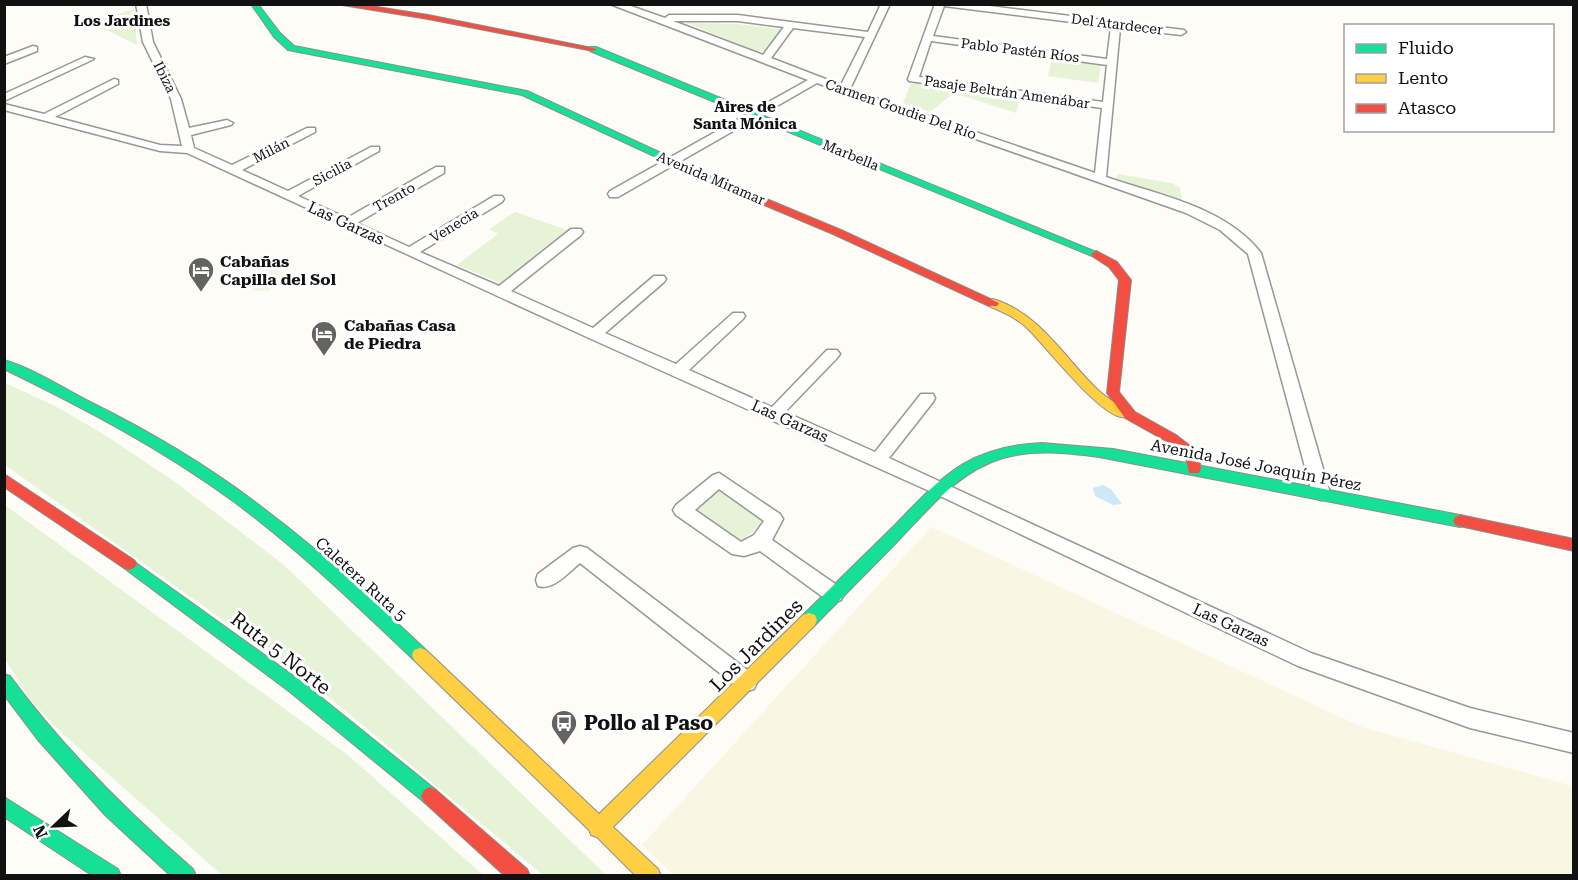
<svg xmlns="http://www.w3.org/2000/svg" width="1578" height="880" viewBox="0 0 1578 880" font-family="'Roboto Serif',serif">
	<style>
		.farmland { fill: #f9f7e4 }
		.green { fill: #e7f3d7 }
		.pitch { fill: #f0f6e1 }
		.water { fill: #cde8f7 }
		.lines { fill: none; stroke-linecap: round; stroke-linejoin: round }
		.street-casing { stroke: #979795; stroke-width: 3 }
		.fast-casing { stroke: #8e8d8b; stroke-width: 2 }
		.slow-casing { stroke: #8e8d8b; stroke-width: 2 }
		.jam-casing { stroke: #8e8d8b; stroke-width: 2 }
		.street { fill: #fffffe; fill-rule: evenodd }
		.fast { fill: #16e098; fill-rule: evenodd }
		.slow { fill: #ffcf43; fill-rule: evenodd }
		.jam { fill: #f24e42; fill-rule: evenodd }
		.labels { text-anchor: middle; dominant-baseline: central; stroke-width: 6; stroke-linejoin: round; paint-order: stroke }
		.far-street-label { font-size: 14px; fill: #111; stroke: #fff }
		.far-neighbourhood-label { font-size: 15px; font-weight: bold; fill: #111; stroke: #fff }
		.street-label { font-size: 16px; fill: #111; stroke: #fff }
		.poi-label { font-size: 16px; font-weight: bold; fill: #111; stroke: #fff; text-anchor: start }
		.near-street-label { font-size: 20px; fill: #111; stroke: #fff }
		.near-poi-label { font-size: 20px; font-weight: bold; fill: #111; stroke: #fff; text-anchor: start }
	</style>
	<rect width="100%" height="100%" fill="#fdfcf7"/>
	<polygon class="farmland" points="931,527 1362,727 1573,786 1573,875 675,876 642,845"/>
	<g class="green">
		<polygon points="134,9 137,45 109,31 85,24"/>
		<polygon points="687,23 737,24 779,29 780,31 767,50 758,52"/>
		<polygon points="1052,59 1101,65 1098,83 1048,76"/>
		<polygon points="911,83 1020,98 1016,113 954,93 930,112 903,103"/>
		<polygon points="1118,174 1172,183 1180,188 1182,200 1116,178"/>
		<polygon points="515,212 567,230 501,283 457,265 498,234 489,229"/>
		<polygon points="5,383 55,406 105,435 175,482 284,565 606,875 543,875 317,687 5,465"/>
		<polygon points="713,491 722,491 761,518 761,524 742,541 733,541 694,513 695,507"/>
		<polygon points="5,505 348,755 483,875 222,875 64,735 29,699 5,659"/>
	</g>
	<polygon class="pitch" points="287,260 269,291 252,291 268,261"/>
	<polygon class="water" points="1103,485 1111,489 1122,504 1113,505 1095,496 1093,488"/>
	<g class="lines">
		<g class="street-casing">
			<g id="street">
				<polygon points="136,4 146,4 153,42 181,99 189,128 227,120 233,123 231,125 191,135 194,148 232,165 307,128 315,128 315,132 242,170 288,191 371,147 379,147 379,151 298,196 347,218 436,167 444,167 444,173 357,223 409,247 494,196 502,196 504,199 502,202 420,252 499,286 571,229 581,229 583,232 581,235 511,291 593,328 654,276 664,276 666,279 664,282 605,333 676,364 733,313 743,313 745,316 743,319 689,370 772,407 827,350 837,350 840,354 837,358 785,412 875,452 921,394 933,394 935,398 933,402 889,458 1311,653 1470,708 1574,733 1574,753 1470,728 1298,666 936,494 589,338 187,153 160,151 4,110 4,104 44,114 114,79 118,80 118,84 55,117 160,145 182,146 171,99 143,42"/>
				<path d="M610,4H625L665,18L669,15H738L868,32L881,4H890L850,89L1095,173L1102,108L909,81L908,79L935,4H973L1184,30L1186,32L1181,35L1120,28L1106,177C1158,195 1226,207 1261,253L1330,493L1327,498L1321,500L1315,498L1312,493L1248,254L1220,230L1186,213L817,83L618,197H610L608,194L610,191L808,80ZM944,6L1111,27L1107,59L933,36ZM673,21H738L784,27L763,55ZM793,28L865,37L841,85L771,58ZM931,41L1107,65L1103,102L919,77Z"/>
				<polygon points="33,46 37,47 37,51 4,64 4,57"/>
				<polygon points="85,57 94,59 4,101 4,94"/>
				<path d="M719,473L780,514L783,519L772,540L841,588L844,594L841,600L834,602L827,600L760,551L744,556L732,554L676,515L673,510L676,505L713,475ZM719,489L764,521L754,535L741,542L695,510Z"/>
				<path d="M580,546L587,548L754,675L757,682L754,689L747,691L740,689L580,563C569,572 553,591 538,586L536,580L538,574L573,548Z"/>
			</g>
		</g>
		<g class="fast-casing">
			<g id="fast">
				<polygon points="251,4 258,4 280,33 294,46 527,91 728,184 723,187 719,186 522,95 288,50 274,37"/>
				<polygon points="590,47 596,47 1101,254 1100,256 1092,256 590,51"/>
				<path d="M4,360C34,369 63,388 90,402C153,433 213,469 268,512C324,554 375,602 426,650L428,655L426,660L420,662L414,660C356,605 298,549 233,501C162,449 84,408 4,369Z"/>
				<path d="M1042,443L1113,449L1460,515L1465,517L1467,521L1465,525L1460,527L1099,457C1067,453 1034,449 1003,458C958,471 927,511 896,543C869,570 842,598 815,625L809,627L803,625L801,620L803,615C834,585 864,555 895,525C916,503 937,480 963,464C987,450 1015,444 1042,443Z"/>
				<polygon points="129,558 302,682 436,790 439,796 436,802 430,805 424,802 290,692 124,568 121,564 124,560"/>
				<path d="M4,674L10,676C63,748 125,810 193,869L196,876H171L105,815L38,740L4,695Z"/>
				<polygon points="4,797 118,869 121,876 93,876 4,817"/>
			</g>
		</g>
		<g class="slow-casing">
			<g id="slow">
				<path d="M993,299C1040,313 1065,359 1099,391C1107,398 1117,404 1126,411L1128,414L1126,417C1105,423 1045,345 1028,329C1017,318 1003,312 989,306L987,303L989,300Z"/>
				<polygon points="809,613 815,615 817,620 815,625 613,827 658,869 661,876 636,876 597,837 591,835 589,830 414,660 412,655 414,650 420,648 426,650 599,814 803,615"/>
			</g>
		</g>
		<g class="jam-casing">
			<g id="jam">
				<polygon points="336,4 358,4 428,15 597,49 593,51 428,19"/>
				<polygon points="723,181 841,230 999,303 997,306 989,306 833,234 719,186 719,182"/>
				<polygon points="1096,251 1117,262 1131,280 1119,392 1135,412 1176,435 1198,452 1201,469 1199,473 1189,473 1186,458 1166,441 1125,418 1107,393 1119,280 1109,267 1092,256 1091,254"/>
				<polygon points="4,474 134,560 137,564 134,568 129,570 124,568 4,487"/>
				<polygon points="1460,515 1574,539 1574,551 1455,525 1453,521 1455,517"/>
				<polygon points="430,787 436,790 527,869 530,876 505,876 424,802 421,796 424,790"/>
			</g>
		</g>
		<use href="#street" class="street"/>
		<use href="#fast" class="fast"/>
		<use href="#slow" class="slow"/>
		<use href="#jam" class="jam"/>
	</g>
	<defs>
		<g id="hotel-pin" transform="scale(1.35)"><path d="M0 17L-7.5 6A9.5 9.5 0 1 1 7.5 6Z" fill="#646362" stroke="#fff"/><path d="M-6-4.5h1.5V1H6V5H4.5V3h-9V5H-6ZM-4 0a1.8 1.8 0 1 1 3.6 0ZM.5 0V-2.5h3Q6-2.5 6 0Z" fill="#fff"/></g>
		<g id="bus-pin" transform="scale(1.35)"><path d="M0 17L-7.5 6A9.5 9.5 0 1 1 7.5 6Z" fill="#646362" stroke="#fff"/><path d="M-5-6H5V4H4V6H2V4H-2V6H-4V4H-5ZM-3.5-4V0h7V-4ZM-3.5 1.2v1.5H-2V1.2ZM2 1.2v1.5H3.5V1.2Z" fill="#fff"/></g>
	</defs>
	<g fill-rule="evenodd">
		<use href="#hotel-pin" x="201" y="270"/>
		<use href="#hotel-pin" x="324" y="334"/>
		<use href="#bus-pin" x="564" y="723"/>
	</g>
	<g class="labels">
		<g class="far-street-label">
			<text transform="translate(1117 24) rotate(7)">Del Atardecer</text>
			<text transform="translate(1020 50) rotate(7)">Pablo Pastén Ríos</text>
			<text transform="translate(165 77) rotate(63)">Ibiza</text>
			<text transform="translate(1007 92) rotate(8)">Pasaje Beltrán Amenábar</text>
			<text transform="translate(901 109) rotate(19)">Carmen Goudie Del Río</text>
			<text transform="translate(271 150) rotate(-27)">Milán</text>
			<text transform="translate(851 155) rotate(22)">Marbella</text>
			<text transform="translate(332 172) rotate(-28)">Sicilia</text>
			<text transform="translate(711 178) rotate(23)">Avenida Miramar</text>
			<text transform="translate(394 197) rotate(-29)">Trento</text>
			<text transform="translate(454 225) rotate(-31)">Venecia</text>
		</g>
		<g class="far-neighbourhood-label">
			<text x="122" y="21">Los Jardines</text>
			<text x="745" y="107">Aires de<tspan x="745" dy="17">Santa Mónica</tspan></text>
		</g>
		<g class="street-label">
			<text transform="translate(346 223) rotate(25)">Las Garzas</text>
			<text transform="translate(790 421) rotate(24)">Las Garzas</text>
			<text transform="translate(1256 465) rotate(11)">Avenida José Joaquín Pérez</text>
			<text transform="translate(361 579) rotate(42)">Caletera Ruta 5</text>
			<text transform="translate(1231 625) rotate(25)">Las Garzas</text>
		</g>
		<g class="poi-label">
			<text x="220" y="261">Cabañas<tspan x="220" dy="18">Capilla del Sol</tspan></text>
			<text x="344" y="325">Cabañas Casa<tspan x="344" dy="18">de Piedra</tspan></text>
		</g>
		<g class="near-street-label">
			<text transform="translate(756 645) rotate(-45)">Los Jardines</text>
			<text transform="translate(281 653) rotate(38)">Ruta 5 Norte</text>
		</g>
		<g class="near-poi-label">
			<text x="584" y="723">Pollo al Paso</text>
		</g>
	</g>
	<rect width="1578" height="880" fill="none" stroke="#111111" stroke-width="12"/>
	<rect x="1344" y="24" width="210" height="108" fill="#ffffff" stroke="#a0a0a0" stroke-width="1.5"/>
	<rect x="1356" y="44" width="30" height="9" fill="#16e098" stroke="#a0a0a0" stroke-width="1.5"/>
	<text x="1398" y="54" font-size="18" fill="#111111">Fluido</text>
	<rect x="1356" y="74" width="30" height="9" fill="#ffcf43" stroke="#a0a0a0" stroke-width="1.5"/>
	<text x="1398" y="84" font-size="18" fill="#111111">Lento</text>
	<rect x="1356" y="104" width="30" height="9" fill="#f24e42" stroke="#a0a0a0" stroke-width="1.5"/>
	<text x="1398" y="114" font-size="18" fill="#111111">Atasco</text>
	<g transform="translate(54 826) rotate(247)" stroke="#ffffff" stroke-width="4.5" paint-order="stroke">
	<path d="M0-4.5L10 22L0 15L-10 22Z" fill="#111111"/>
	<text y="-9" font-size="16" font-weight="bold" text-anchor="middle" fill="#111111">N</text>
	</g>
</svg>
